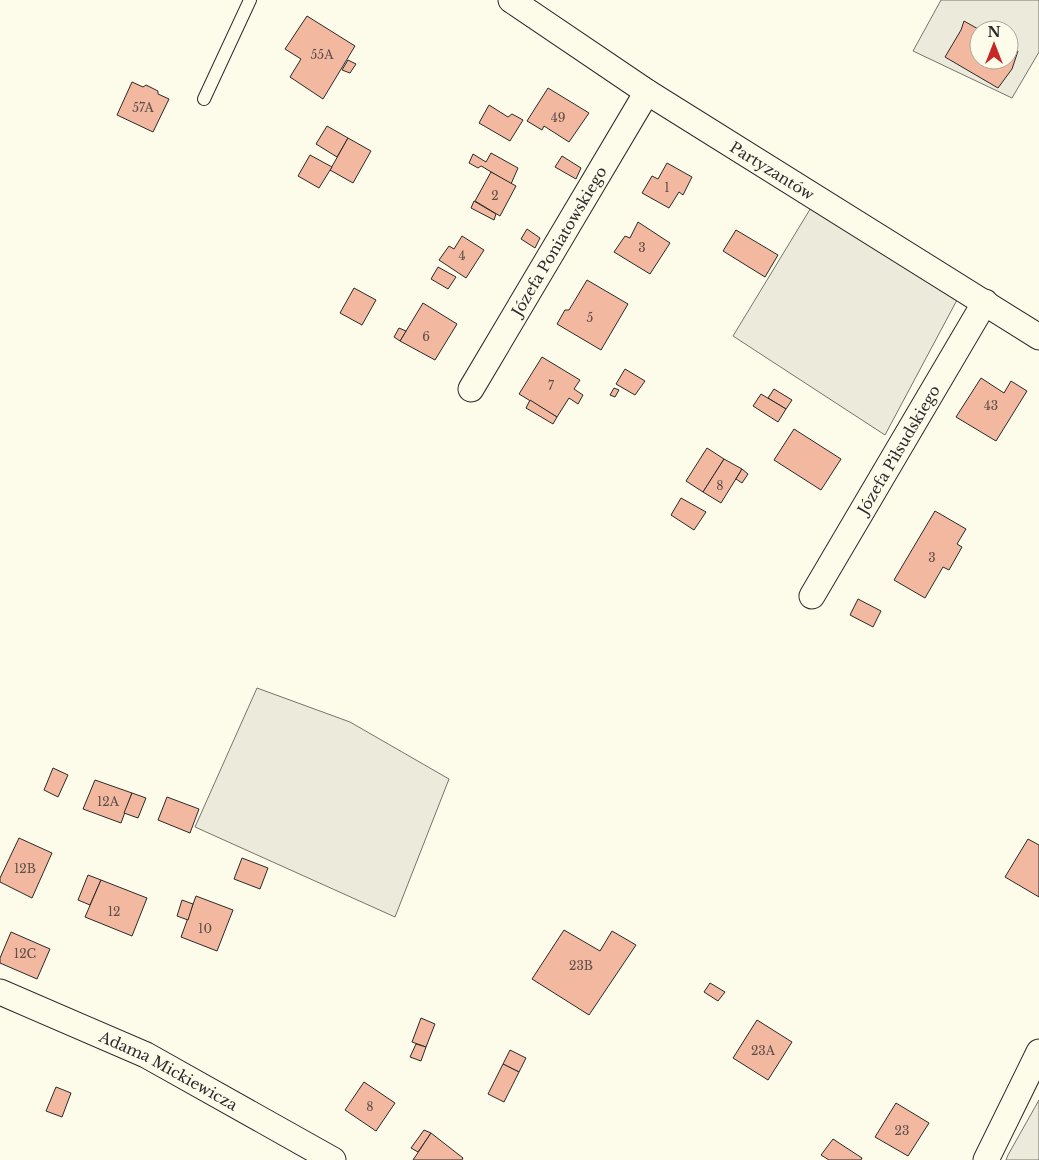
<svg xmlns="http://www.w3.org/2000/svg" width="1039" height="1160" viewBox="0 0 1039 1160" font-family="'Libre Baskerville',serif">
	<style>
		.green { fill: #ecebdb; stroke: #74746e; fill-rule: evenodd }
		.building { fill: #f2b8a0; stroke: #2b2b2b }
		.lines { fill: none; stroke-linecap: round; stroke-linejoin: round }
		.lane-casing { stroke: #2b2b2b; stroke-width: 14 }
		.street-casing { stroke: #2b2b2b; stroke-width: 27 }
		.lane { stroke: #fdfbea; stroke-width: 12 }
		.street { stroke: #fdfbea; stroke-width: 25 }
		.labels { text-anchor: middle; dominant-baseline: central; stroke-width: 4; stroke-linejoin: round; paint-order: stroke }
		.number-label { font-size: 12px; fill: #5d4e48 }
		.street-label { font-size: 15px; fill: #2b2b2b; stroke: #fdfbea }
	</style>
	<rect width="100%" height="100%" fill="#fdfbea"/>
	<g class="green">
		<path d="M941,0H1039V52L1012,98L913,51ZM979,30H1009V60H979Z"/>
		<polygon points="812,206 957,300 885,435 733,336"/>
		<polygon points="257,688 350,722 449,779 395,917 195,827"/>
		<polygon points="1039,1100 1039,1160 1006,1160 1008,1155"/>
	</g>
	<g class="building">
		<polygon points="307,16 355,46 323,99 290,77 301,59 285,49"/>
		<polygon points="964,21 980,30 979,60 1009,60 1009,46 1018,51 1012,69 998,88 945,57 961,30"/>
		<polygon points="348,60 356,64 350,73 342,70"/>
		<polygon points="132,82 143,87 146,85 158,91 158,94 169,99 153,132 117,115"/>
		<polygon points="548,88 589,113 569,142 544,126 542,130 527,121"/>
		<polygon points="489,105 508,117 512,114 523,120 510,141 479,123"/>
		<polygon points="327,126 348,138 337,157 316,144"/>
		<polygon points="348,138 371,151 353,183 330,170"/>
		<polygon points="491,153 518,168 511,184 483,167 481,166 478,168 469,163 473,154 486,162"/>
		<polygon points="310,155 332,167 319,188 298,176"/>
		<polygon points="562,156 581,168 576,179 555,167"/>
		<polygon points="667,163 692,177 683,195 679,192 669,208 642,193 652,176 658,179"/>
		<polygon points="491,172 516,186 500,216 475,201"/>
		<polygon points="474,201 496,214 494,220 471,208"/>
		<polygon points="638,222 670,243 650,274 614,252 625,236 630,238"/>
		<polygon points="527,229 540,238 535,248 521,239"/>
		<polygon points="736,230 778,255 765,277 723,251"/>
		<polygon points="462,236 484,250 466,278 439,260 449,246 454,249"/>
		<polygon points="438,267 456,277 448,289 431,279"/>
		<polygon points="587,280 628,304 601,350 557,324 565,310 569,310"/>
		<polygon points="354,288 376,300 362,325 340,313"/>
		<polygon points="423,303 457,324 435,360 400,341"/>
		<polygon points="399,328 406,331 400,341 394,337"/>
		<polygon points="542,357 580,380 574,389 583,395 578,404 569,398 557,417 519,394"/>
		<polygon points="625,369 645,381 635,395 616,384"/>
		<polygon points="981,378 1004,393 1011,381 1027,391 996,441 956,417"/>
		<polygon points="614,388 619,390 615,397 610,395"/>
		<polygon points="774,389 792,400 786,409 768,398"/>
		<polygon points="761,394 786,409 778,422 753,406"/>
		<polygon points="530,400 557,417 553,424 526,408"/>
		<polygon points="794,429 841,459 821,490 774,460"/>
		<polygon points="707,448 724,459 703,492 686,481"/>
		<polygon points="724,459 742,469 721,503 703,492"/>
		<polygon points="742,469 748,474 742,483 736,479"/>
		<polygon points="681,498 706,512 694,530 671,515"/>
		<polygon points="935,511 966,529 957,544 962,547 949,570 943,567 925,598 894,580"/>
		<polygon points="858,599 881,611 873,627 850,615"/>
		<polygon points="53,768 68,775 58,797 44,790"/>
		<polygon points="95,780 132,793 121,823 83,809"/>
		<polygon points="132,793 146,798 138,818 124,813"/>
		<polygon points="167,797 199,809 190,833 158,820"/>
		<polygon points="19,838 52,853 32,898 0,882 0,878"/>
		<polygon points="1028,839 1039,845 1039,897 1005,877"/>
		<polygon points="242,858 268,868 260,889 234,879"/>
		<polygon points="88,875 101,880 90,905 78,900"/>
		<polygon points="101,880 147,898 132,936 85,917"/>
		<polygon points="196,896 233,910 217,951 181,937"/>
		<polygon points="182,900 193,904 188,920 177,916"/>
		<polygon points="564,930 600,951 612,931 636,945 589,1015 532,979"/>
		<polygon points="11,932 50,949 37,979 0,963 0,958"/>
		<polygon points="710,983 725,992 718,1001 704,992"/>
		<polygon points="421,1018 435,1024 426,1047 412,1042"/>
		<polygon points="757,1020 792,1042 768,1080 733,1058"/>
		<polygon points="416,1044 426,1047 421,1061 410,1057"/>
		<polygon points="510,1050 526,1058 519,1072 503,1064"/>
		<polygon points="503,1064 519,1072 504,1102 488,1094"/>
		<polygon points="364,1082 395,1103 376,1131 345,1110"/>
		<polygon points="56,1087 71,1093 62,1117 46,1111"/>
		<polygon points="896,1103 929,1123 908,1156 875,1137"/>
		<polygon points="424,1130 431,1133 418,1152 411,1148"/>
		<polygon points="431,1133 463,1158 462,1160 413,1160"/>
		<polygon points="833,1139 862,1158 861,1160 829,1160 821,1155"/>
	</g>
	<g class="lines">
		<g class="lane-casing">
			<polyline id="lane" points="204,99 250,0"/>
		</g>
		<g class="street-casing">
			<g id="street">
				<path id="s1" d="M511,0L647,92L1039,337"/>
				<path id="s2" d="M471,389L647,92"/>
				<path id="s3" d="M812,596L985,302"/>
				<path id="s4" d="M0,992L146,1055L333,1160"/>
				<polyline points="986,1160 1039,1052"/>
			</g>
		</g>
		<use href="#lane" class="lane"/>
		<use href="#street" class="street"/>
	</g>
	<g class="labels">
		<g class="number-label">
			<text x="322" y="54">55A</text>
			<text x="143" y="107">57A</text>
			<text x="558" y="117">49</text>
			<text x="667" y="187">1</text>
			<text x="495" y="195">2</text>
			<text x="642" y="247">3</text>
			<text x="462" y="255">4</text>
			<text x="590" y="317">5</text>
			<text x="426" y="336">6</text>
			<text x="551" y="385">7</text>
			<text x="991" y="405">43</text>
			<text x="720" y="485">8</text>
			<text x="932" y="557">3</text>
			<text x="108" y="801">12A</text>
			<text x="25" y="868">12B</text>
			<text x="114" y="911">12</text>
			<text x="205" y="928">10</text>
			<text x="25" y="953">12C</text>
			<text x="581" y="965">23B</text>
			<text x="763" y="1050">23A</text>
			<text x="370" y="1106">8</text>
			<text x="902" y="1130">23</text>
		</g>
		<g class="street-label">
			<text stroke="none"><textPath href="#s1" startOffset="312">Partyzantów</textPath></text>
			<text stroke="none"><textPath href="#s2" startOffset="172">Józefa Poniatowskiego</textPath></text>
			<text stroke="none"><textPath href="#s3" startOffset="170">Józefa Piłsudskiego</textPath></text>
			<text stroke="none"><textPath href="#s4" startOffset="186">Adama Mickiewicza</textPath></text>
		</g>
	</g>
	<g transform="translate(994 45)"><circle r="24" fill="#fdfbea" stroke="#a9a89e"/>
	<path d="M0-4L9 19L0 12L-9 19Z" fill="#c62828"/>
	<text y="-8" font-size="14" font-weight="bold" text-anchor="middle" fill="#2b2b2b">N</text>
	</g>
</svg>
